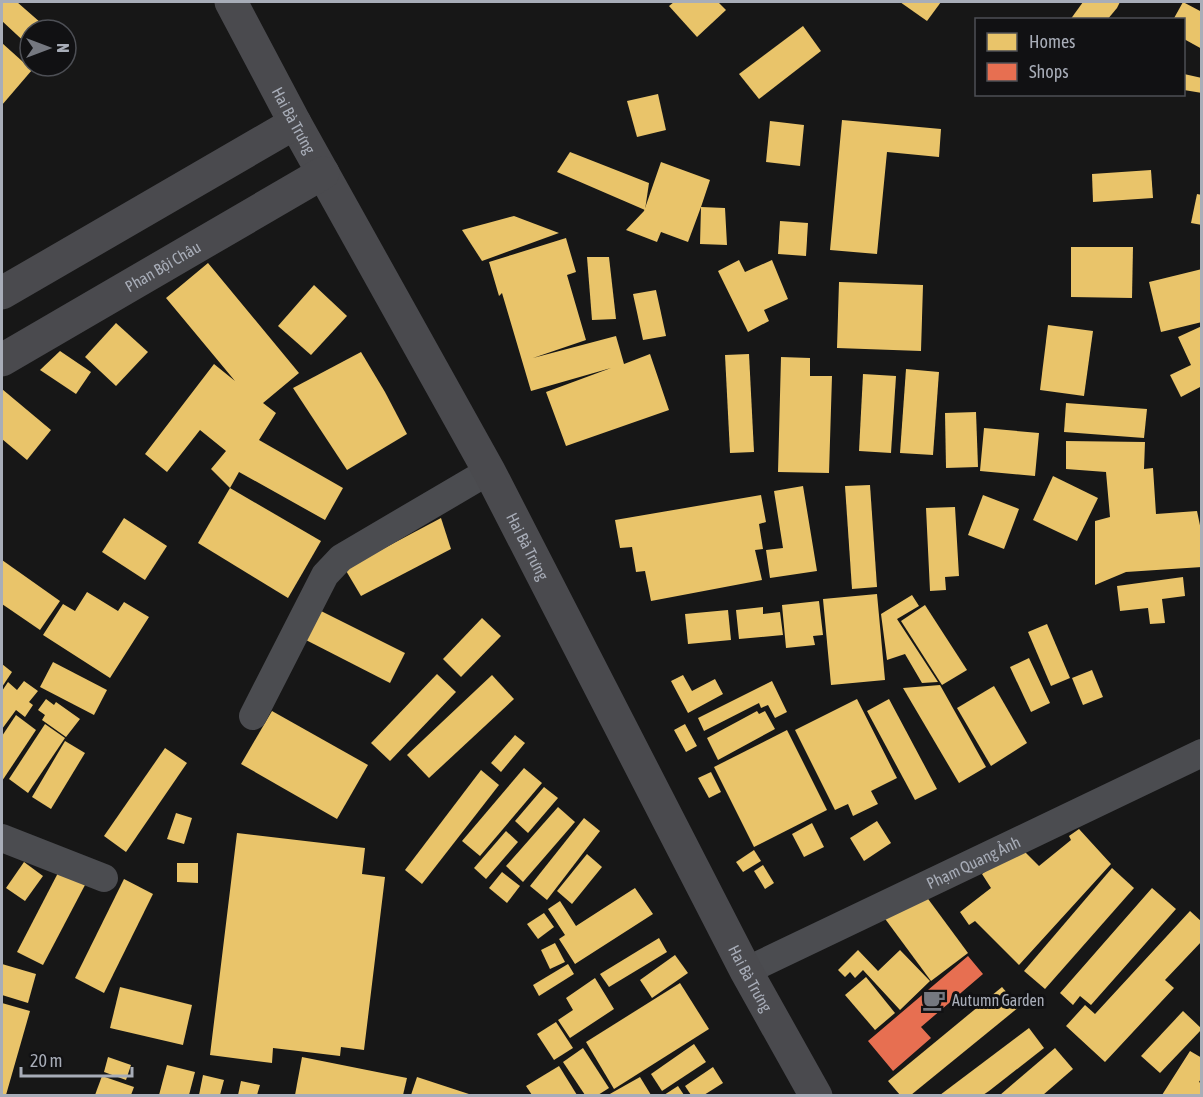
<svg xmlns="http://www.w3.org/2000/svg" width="1203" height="1097" viewBox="0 0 1203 1097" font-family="'Asap Condensed',sans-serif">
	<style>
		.homes { fill: #e9c46a }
		.shops { fill: #e76f51 }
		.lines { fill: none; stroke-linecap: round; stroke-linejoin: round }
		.street { stroke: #4b4c50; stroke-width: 28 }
		.secondary { stroke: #4a4a4e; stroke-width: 33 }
		.labels { text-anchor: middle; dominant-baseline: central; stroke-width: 6; stroke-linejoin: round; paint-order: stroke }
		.street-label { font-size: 16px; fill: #a8adb8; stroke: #111113 }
		.poi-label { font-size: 16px; fill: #a8adb8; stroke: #111113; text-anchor: start }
	</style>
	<rect width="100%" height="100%" fill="#171717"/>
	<g class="homes">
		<polygon points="2,2 17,2 49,30 30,30 30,47 2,21"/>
		<polygon points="674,2 718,2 726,10 697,37 669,6"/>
		<polygon points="900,2 941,2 927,21"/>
		<polygon points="1083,2 1120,2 1117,8 1107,20 1070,20"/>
		<polygon points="1183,2 1202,12 1202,49 1184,39 1184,20 1173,20"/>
		<polygon points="803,26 821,51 759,99 739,74"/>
		<polygon points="2,43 32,70 2,105"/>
		<polygon points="1184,74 1202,78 1202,93 1184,90"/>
		<polygon points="658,94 666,130 637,137 627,101"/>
		<polygon points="842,120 941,129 939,157 887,152 877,254 830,250"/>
		<polygon points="770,121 804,125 800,166 766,162"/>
		<polygon points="570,152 649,183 645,210 557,172"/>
		<polygon points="661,162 710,180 701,207 725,208 727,245 700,244 701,207 688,242 661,232 657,242 626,230 644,211"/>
		<polygon points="1151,170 1153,198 1093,202 1092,174"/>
		<polygon points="1197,194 1202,195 1202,225 1191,223"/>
		<polygon points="514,216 559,233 482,261 462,230"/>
		<polygon points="780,221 808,223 806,256 778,254"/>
		<polygon points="566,238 576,272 567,275 586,340 533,358 616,336 624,364 650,354 669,410 566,446 546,392 611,368 531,391 502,293 499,296 489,262"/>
		<polygon points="1071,247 1133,247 1132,298 1071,297"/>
		<polygon points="587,257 609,257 616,319 592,320"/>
		<polygon points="739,260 745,272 772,260 788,299 764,310 769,321 748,332 718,271"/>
		<polygon points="208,263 299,373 263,403 276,413 259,440 343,488 325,520 239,472 230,488 211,469 226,451 200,430 167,472 145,454 214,364 235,381 166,298"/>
		<polygon points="1202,269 1202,322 1161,332 1149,282"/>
		<polygon points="839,282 923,285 921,351 837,348"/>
		<polygon points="314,285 347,316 311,355 278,326"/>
		<polygon points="656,290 666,336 643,340 633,294"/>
		<polygon points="116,323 148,352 116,386 85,357"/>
		<polygon points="1048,325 1093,331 1084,396 1040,390"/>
		<polygon points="1202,326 1202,386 1181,397 1170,375 1191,365 1178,337"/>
		<polygon points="60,351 91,372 76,394 40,370"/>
		<polygon points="361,352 385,392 407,434 347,470 293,388"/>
		<polygon points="749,354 754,452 730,453 725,355"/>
		<polygon points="781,357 810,358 810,376 832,376 829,473 778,472"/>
		<polygon points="906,369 939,372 933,455 900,453"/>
		<polygon points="863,374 896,376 891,453 859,451"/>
		<polygon points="2,389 51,430 27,460 2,439"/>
		<polygon points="1066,403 1147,409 1144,438 1064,432"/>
		<polygon points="976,412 978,467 946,468 945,413"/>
		<polygon points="984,428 1039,433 1035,476 980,471"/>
		<polygon points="1066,441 1145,442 1144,469 1153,468 1156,514 1197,511 1202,535 1202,567 1126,572 1095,585 1095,521 1110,517 1106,472 1066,469"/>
		<polygon points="1053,476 1098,498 1077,541 1033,520"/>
		<polygon points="870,485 877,587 852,589 845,486"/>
		<polygon points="803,486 817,571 770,578 766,550 783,548 774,491"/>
		<polygon points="230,488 321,541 288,598 198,543"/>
		<polygon points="761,495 766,522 759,524 763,549 755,550 762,580 651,601 645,571 636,572 632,547 620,548 615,520"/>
		<polygon points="983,495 1019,509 1004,549 968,535"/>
		<polygon points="955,507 959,576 945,577 946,590 930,591 926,508"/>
		<polygon points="124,518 167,546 145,580 102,552"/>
		<polygon points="441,518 451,549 361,596 345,569"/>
		<polygon points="2,560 60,601 40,630 2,604"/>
		<polygon points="1183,577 1185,596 1162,599 1165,623 1150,624 1148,608 1120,611 1117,586"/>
		<polygon points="87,592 118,611 124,602 149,617 110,678 43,635 63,604 75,611"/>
		<polygon points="877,594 885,680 831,685 823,599"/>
		<polygon points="912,595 919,606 897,619 938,682 922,683 905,654 887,660 881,614"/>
		<polygon points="819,601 823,635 813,636 815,645 786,648 782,605"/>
		<polygon points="925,605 967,670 942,685 901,621"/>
		<polygon points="763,607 763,614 780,612 783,635 739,639 736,610"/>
		<polygon points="319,610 405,653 390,683 304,639"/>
		<polygon points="728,610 731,640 688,644 685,614"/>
		<polygon points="482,618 501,636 461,677 443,659"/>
		<polygon points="1047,624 1070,678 1051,686 1028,632"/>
		<polygon points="1029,658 1050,703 1031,712 1010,667"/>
		<polygon points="53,662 107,690 94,715 40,687"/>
		<polygon points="2,664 12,672 2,687"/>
		<polygon points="1092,670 1103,697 1083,705 1072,678"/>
		<polygon points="437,674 456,692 390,761 371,743"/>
		<polygon points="492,675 514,699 429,778 407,755"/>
		<polygon points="683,675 692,691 715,679 723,694 688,713 671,681"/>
		<polygon points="24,681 38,691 29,702 33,705 25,717 16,710 2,729 2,691 8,682 17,690"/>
		<polygon points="772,681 787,712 775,718 768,705 761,708 759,703 704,731 698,718"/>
		<polygon points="940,685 986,767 959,783 903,688"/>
		<polygon points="994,686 1027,743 991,766 957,708"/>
		<polygon points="46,699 54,705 56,702 80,719 66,737 42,720 45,715 38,710"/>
		<polygon points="857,699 897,778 871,791 878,804 853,816 848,804 835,810 795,730"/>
		<polygon points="889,699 937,789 915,800 867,711"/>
		<polygon points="272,711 368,765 337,819 241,764"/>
		<polygon points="757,711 759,714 765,711 775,729 718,760 707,738"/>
		<polygon points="16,715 36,730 2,781 2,736"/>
		<polygon points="45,724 65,738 28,793 9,779"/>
		<polygon points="685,724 697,746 686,752 674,730"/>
		<polygon points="787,730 827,810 754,847 714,767"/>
		<polygon points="515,735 525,743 501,772 491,763"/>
		<polygon points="65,741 85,753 51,809 32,797"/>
		<polygon points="165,748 187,763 126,852 104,836"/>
		<polygon points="524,768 542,783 480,856 462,841"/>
		<polygon points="481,770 499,785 422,884 405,870"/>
		<polygon points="711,772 721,792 709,798 698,778"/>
		<polygon points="544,787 558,798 528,833 515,821"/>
		<polygon points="558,807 575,822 523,882 506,866"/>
		<polygon points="176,813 192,818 184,844 167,839"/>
		<polygon points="584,818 600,831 547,900 530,886"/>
		<polygon points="877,821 891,843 864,861 850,838"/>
		<polygon points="812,823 824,847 804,857 792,834"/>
		<polygon points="1079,829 1111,864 1019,965 975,921 969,925 960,912 991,888 982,874 1019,846 1039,866 1071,840 1069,836"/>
		<polygon points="506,831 518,842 486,879 474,868"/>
		<polygon points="237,833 365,848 362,874 385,877 364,1050 341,1047 340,1056 273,1048 272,1063 210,1055"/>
		<polygon points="754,850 761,861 743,872 736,862"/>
		<polygon points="587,854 602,867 572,904 557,891"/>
		<polygon points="24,862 43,876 25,901 6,888"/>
		<polygon points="177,863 198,863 198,883 177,882"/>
		<polygon points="763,865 774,883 765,889 754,871"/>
		<polygon points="1112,868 1134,888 1045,989 1024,971"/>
		<polygon points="59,871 85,885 43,965 17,952"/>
		<polygon points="502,872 520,886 507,903 489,888"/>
		<polygon points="124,879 153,894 104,993 75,978"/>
		<polygon points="635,888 653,914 575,964 559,939 565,935 548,909 560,901 576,926"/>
		<polygon points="920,888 968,953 931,981 883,916"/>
		<polygon points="1152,888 1176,909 1091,1005 1080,996 1073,1005 1060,993"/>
		<polygon points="1190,911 1202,922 1202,941 1165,980 1174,988 1105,1062 1066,1026 1085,1005 1095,1014"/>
		<polygon points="544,913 554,927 538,939 527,924"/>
		<polygon points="659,938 667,952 609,987 600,974"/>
		<polygon points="555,943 565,962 550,969 541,950"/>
		<polygon points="858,950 878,971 900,950 930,981 900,1010 863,970 855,978 850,972 845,977 838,970"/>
		<polygon points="675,955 688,973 652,998 640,980"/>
		<polygon points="2,964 36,974 28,1003 2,995"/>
		<polygon points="568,964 574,974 539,996 533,985"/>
		<polygon points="866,977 895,1013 875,1030 845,995"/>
		<polygon points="595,978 614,1009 570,1038 558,1020 573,1010 566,998"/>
		<polygon points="680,983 709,1029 614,1089 586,1042"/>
		<polygon points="120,987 192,1005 183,1045 110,1028"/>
		<polygon points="1002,987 1019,1007 911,1095 900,1095 888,1081"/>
		<polygon points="2,1003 30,1011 6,1095 2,1095"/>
		<polygon points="1183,1011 1202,1029 1160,1073 1141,1056"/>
		<polygon points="556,1022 573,1048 554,1060 537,1034"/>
		<polygon points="1029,1028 1044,1048 989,1091 983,1095 940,1095"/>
		<polygon points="694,1044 706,1062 662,1091 651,1074"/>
		<polygon points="583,1048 609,1088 598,1095 585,1095 563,1062"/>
		<polygon points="1055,1048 1073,1069 1043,1095 1000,1095"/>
		<polygon points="1190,1051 1202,1058 1202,1077 1199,1082 1202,1084 1202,1095 1162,1095"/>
		<polygon points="108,1057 131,1065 126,1080 104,1072"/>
		<polygon points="302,1057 407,1078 403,1095 295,1095"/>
		<polygon points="167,1065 195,1072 189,1095 159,1095"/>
		<polygon points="559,1066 577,1095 532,1095 526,1086"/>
		<polygon points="713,1067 723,1083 704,1095 691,1095 685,1086"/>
		<polygon points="203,1075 224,1080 220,1095 199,1095"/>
		<polygon points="102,1076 134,1087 131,1095 95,1095"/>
		<polygon points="417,1077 472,1095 411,1095"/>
		<polygon points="640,1077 651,1095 608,1095"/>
		<polygon points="241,1081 260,1085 257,1095 238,1095"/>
		<polygon points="678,1086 684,1095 664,1095"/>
	</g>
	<polygon class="shops" points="968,956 983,974 921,1027 931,1038 893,1071 868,1041"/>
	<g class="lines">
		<g class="street">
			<polyline points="253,716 325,575 341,558 489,471"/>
			<polyline points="2,838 104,878"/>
			<path id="s1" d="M746,971L1202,753"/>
		</g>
		<g class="secondary">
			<path id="s2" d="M231,2L295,123L489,471L746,971L816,1096"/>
			<polyline points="2,293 295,123"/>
			<path id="s3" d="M2,360L323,173"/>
		</g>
	</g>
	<defs>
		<g id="cafe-bare" transform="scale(1.8)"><path d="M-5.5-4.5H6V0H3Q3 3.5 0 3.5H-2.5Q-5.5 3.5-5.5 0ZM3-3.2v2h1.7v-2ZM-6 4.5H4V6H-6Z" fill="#757880" stroke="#111113" stroke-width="2.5" paint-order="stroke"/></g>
	</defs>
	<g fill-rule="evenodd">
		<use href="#cafe-bare" x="934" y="1000"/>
	</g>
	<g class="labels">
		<g class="street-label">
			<text stroke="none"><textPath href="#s2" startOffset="134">Hai Bà Trưng</textPath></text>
			<text stroke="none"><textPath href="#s3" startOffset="186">Phan Bội Châu</textPath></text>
			<text stroke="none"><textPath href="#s2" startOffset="620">Hai Bà Trưng</textPath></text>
			<text stroke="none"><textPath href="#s1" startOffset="252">Phạm Quang Ảnh</textPath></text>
			<text stroke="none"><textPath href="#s2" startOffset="1106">Hai Bà Trưng</textPath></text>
		</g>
		<g class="poi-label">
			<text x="952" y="1000">Autumn Garden</text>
		</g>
	</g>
	<rect width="1203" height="1097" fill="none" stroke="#a8adb8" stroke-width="6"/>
	<rect x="975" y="18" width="210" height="78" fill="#111113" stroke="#4d4f55" stroke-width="1.5"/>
	<rect x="987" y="33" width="30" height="18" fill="#e9c46a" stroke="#4d4f55" stroke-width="1.5"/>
	<text x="1029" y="48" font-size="18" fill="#a8adb8">Homes</text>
	<rect x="987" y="63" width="30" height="18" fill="#e76f51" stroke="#4d4f55" stroke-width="1.5"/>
	<text x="1029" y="78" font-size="18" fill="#a8adb8">Shops</text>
	<g transform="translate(48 48) rotate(90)"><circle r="28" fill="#111113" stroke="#4d4f55" stroke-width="1.5"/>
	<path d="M0-4.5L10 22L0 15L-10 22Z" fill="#757880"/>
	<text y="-9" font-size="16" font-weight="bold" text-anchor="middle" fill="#a8adb8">N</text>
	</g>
	<path d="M21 1067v9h111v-9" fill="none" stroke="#a8adb8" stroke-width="3"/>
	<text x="30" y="1067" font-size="18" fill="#a8adb8" stroke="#111113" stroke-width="4.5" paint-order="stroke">20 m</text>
</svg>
